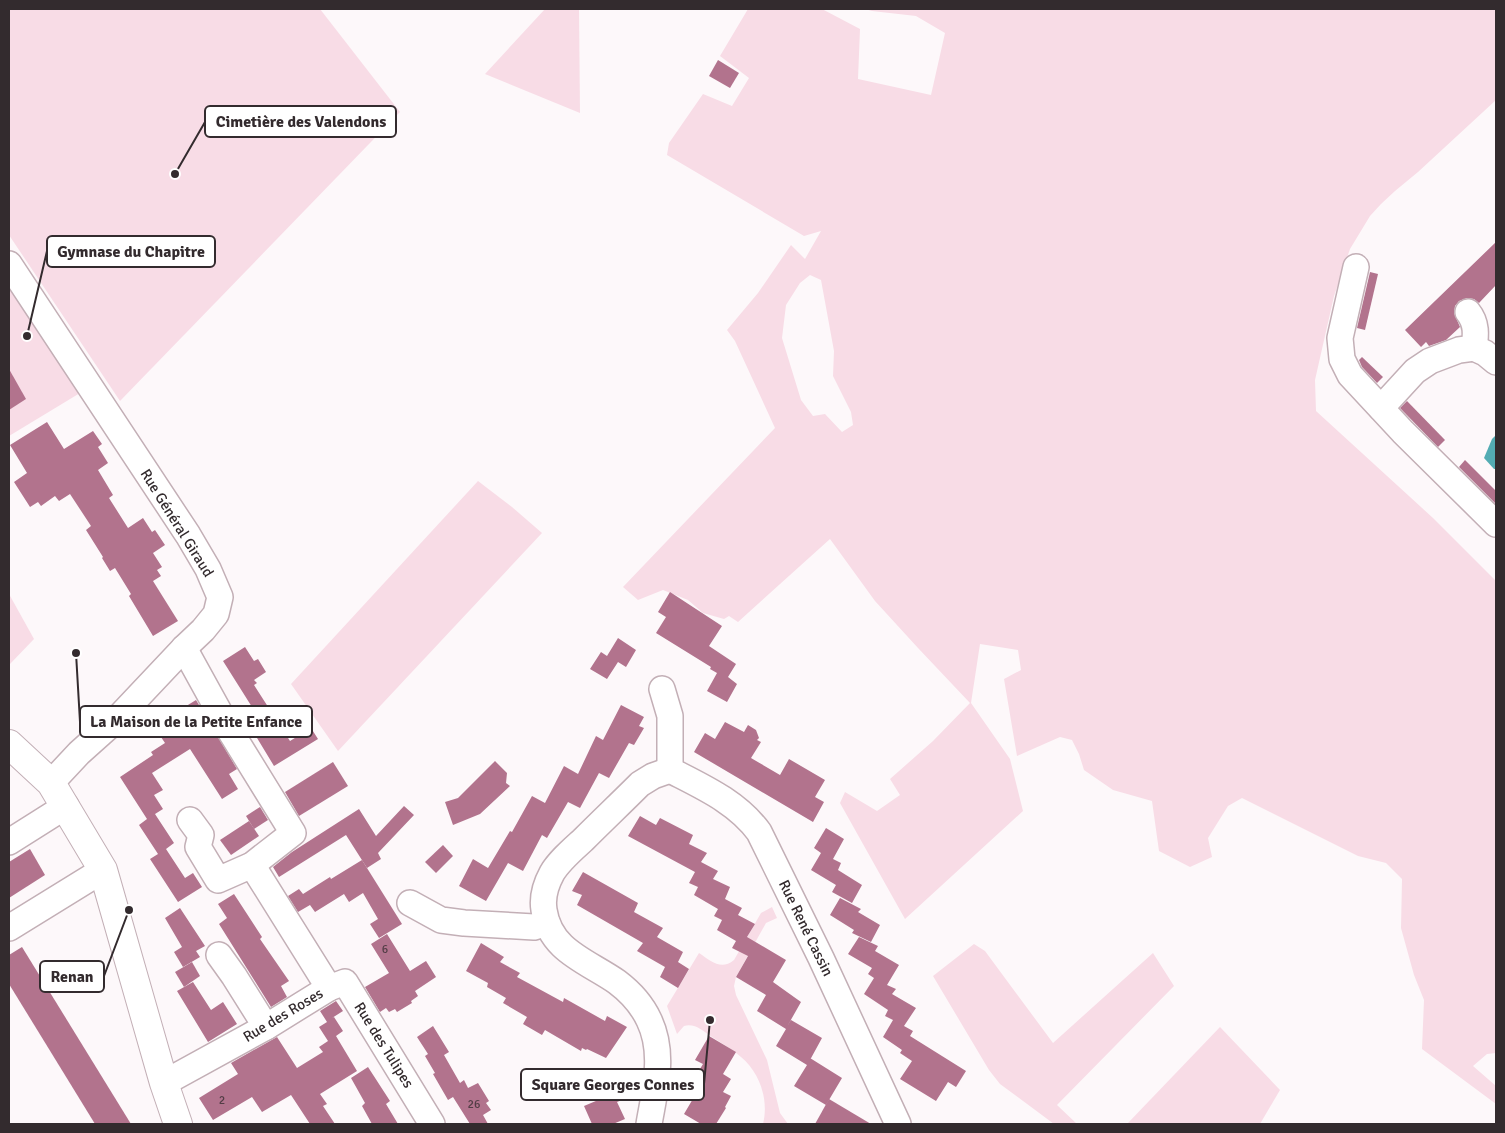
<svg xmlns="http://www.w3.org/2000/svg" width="1505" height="1133" viewBox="0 0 1505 1133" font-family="Signika,sans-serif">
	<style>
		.green { fill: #f8dce6; fill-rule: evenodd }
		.water { fill: #53acb3 }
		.building { fill: #b2738d }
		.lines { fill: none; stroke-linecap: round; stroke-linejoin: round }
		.minor-casing { stroke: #c3afb6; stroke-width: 28 }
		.major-casing { stroke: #c3afb6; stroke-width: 30 }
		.minor { stroke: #fff; stroke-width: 25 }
		.major { stroke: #fff; stroke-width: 28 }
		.labels { text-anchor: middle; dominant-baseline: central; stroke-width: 4; stroke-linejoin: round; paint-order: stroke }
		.number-label { font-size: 12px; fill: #533d46 }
		.street-label { font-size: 15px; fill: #332b2e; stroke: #fff }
		.leader { fill: none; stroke: #332b2e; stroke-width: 2 }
		.callout-dot { fill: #332b2e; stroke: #fff; stroke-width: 2 }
		.callout { fill: #fff; stroke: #332b2e; stroke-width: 2 }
		.callout-label { font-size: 16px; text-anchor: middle; font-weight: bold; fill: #332b2e }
	</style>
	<rect width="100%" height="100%" fill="#fdf8fa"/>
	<g class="green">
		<polygon points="9,9 320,9 400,112 120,401 9,235"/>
		<polygon points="545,9 579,9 580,113 485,74"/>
		<path d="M748,9H822L860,29L858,79L931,95L945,33L916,16L872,11L865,9H1496V100L1418,172L1395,191L1381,204L1370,216L1350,249L1334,296L1315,380L1316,411L1433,518L1496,581V1053L1487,1054L1473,1066L1496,1086V1104L1422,1049L1424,1000L1414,975L1401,928L1402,879L1386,863L1358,856L1242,798L1228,806L1208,838L1212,857L1190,867L1159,851L1152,801L1113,790L1084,770L1079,754L1072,740L1060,737L1017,756L1004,679L1021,670L1018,650L980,644L971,703L1010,759L1023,811L905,919L840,803L845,792L877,811L900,795L890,779L933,741L970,703L918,648L875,601L830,539L738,622L729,616L724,619L703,613L688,600L663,590L638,600L623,587L775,428L735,341L727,330L758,293L791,245L805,259L821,231L804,236L667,155L669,143L703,94L732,106L749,78L720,56ZM810,275L821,280L834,351L833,376L851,412L853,425L842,432L825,414L813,416L801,400L782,338L786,305L800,283Z"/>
		<polygon points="9,278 80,393 9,436"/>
		<polygon points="478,481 512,507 542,533 338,751 291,684"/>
		<polygon points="9,594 34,639 9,665"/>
		<path d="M772,907L777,918L766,923L736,977L734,986L736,995L767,1060L780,1113L788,1124H763C769,1100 760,1073 741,1057C732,1049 721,1043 712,1037C703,1031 695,1023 684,1026L677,1034L667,1006L699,953C711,961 721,971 734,960L761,913Z"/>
		<polygon points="974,944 985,951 1053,1043 1153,953 1174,986 1057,1105 1077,1124 1054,1124 1000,1084 989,1070 933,976"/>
		<polygon points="1220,1027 1280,1090 1260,1124 1127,1124"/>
	</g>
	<polygon class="water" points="1496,435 1496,469 1494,469 1484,458 1492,439"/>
	<g class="building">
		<polygon points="718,60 739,73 730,88 709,76"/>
		<polygon points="1496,242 1496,285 1479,303 1474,299 1467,298 1459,301 1455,306 1454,313 1460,327 1446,340 1429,346 1426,342 1421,347 1405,330"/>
		<polygon points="1370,272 1378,274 1365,330 1357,328"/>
		<polygon points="1362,357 1383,377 1377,383 1362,367 1359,360"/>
		<polygon points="9,369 26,399 9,410"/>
		<polygon points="1407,401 1445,440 1438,447 1400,408"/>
		<polygon points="47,422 64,449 93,431 102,444 98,447 108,463 98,470 113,495 109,498 128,528 143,518 152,532 155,530 165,545 153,553 162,567 157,570 161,576 153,581 178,621 153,636 129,596 131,594 115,568 110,571 102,558 103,557 86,530 91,526 70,494 59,501 55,496 41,506 38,502 30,507 14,482 27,473 10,445"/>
		<polygon points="1465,460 1496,491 1496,504 1459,467"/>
		<polygon points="670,592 722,626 709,646 736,664 728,677 737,684 727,702 707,691 717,673 710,669 711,667 656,633 666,617 658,612"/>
		<polygon points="618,638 636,650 626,667 618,662 607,679 590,669 601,652 607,656"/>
		<polygon points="245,647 254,661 258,659 266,672 254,680 257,683 254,685 290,741 311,728 318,739 274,766 242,713 252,707 223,661"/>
		<polygon points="196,700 237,769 229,774 238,789 222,799 190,749 152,773 163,790 154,795 163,809 155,814 174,843 166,849 185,878 193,873 202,887 178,902 150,859 158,854 139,825 147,819 120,777 153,755 151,752 165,743 159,734 188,716 183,708"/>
		<polygon points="621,705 644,717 639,726 644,728 634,745 629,743 609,778 599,773 580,808 568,802 547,838 542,835 523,871 508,863 486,901 459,886 473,859 488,868 510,831 512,832 532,796 545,803 564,766 578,774 596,736 603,740"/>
		<polygon points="725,722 744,732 748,725 756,730 759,738 757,740 761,742 751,758 780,775 789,759 825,780 815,797 824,802 813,822 694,752 705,733 715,739"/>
		<polygon points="495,761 507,773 506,783 510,786 480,814 453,825 445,802 458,798"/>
		<polygon points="333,762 348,786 299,816 285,792"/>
		<polygon points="404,806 414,815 378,853 381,859 367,868 346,835 279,877 273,867 292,852 359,809 376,836"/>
		<polygon points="260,807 268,820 254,829 246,816"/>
		<polygon points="640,816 656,825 660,818 693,835 689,844 707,853 701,862 718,871 713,879 730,887 725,899 742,908 738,915 755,924 747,937 786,960 773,982 801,1002 788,1025 791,1020 822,1038 810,1060 810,1058 842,1078 826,1105 794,1086 807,1065 776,1046 786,1029 757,1011 766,995 736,977 748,956 732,948 736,941 717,930 722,920 714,916 718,909 694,895 698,887 689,883 695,872 628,836"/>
		<polygon points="249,821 259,836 231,855 220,840"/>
		<polygon points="826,828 844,839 833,859 841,863 838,870 862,885 852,903 832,892 836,885 811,870 821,853 814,848"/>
		<polygon points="443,845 453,856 436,873 425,862"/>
		<polygon points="30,849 45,875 9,898 9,862"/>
		<polygon points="362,860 402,924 379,938 370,924 378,919 363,893 349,902 344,894 315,912 310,905 298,912 288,896 299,889 303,894 330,877 331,879"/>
		<polygon points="583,872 638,903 634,912 663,928 657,937 683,952 678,962 689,969 678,988 660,977 665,967 637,951 643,943 577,905 582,895 572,891"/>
		<polygon points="234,894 262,937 260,939 289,981 281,986 287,997 271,1007 219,924 227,918 218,904"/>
		<polygon points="840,898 861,909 858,912 880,925 871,942 852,933 854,930 830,915"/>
		<polygon points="180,908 205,946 196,951 200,957 183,967 174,952 182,947 165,918"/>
		<polygon points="387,934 410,971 426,961 436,977 415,991 418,996 411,1001 412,1003 397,1012 395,1009 389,1012 386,1008 380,1012 365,987 389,973 371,944"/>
		<polygon points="859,937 878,946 875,951 899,965 887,985 896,989 892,994 916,1008 904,1026 913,1031 910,1036 966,1071 956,1087 948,1082 936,1101 900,1079 912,1061 900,1053 902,1050 883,1037 893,1020 885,1016 888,1010 864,994 874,978 868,974 872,968 848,954"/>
		<polygon points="481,943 504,957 500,962 520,973 517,977 563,1002 564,998 605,1021 607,1016 627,1027 606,1058 587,1049 586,1050 582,1048 581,1051 545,1030 542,1035 523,1024 527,1017 503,1003 506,998 487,987 488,983 466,971"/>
		<polygon points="22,947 131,1124 95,1124 9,984 9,955"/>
		<polygon points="192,962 200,976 184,987 175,972"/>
		<polygon points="193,982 211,1010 223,1002 237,1024 208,1042 177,991"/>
		<polygon points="336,1001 343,1011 332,1018 334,1017 343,1031 336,1036 357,1071 320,1094 327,1104 323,1106 335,1124 310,1124 291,1095 262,1112 252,1097 213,1120 199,1098 238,1074 231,1063 277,1037 297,1068 323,1052 319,1047 328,1041 319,1027 327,1022 320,1011"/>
		<polygon points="433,1026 449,1052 444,1055 460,1083 464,1080 468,1088 478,1083 489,1101 486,1103 491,1110 483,1115 488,1124 470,1124 453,1097 448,1100 433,1074 435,1073 425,1056 428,1054 417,1037"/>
		<polygon points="709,1036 736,1052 723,1074 731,1079 723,1092 731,1096 725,1107 726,1108 716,1124 701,1124 684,1114 697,1092 689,1087 703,1064 695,1060"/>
		<polygon points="368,1067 390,1101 386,1104 398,1124 372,1124 362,1106 365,1103 351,1078"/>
		<polygon points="619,1081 627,1098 617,1102 625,1119 613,1124 592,1124 584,1106 603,1098 600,1090"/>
		<polygon points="829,1099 871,1124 815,1124"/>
	</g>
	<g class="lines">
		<g class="minor-casing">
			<g id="minor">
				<polyline points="9,264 188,535 208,569 220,597 216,614 203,630 184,648 117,719 79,753 51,783"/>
				<polyline points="1356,267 1340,338 1342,359 1350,375 1403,432 1496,524"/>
				<path d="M1468,312C1477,323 1476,335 1474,348"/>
				<polyline points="1381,408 1415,371 1430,361 1459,350 1474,348 1485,353 1496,362"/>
				<polyline points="184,648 227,726 293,833 252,865 218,880 198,847 201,835 190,820"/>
				<polyline points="662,689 670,716 670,770"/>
				<path d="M670,770C703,787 737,802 759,832L821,958L898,1124"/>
				<polyline points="9,842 66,806"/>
				<polyline points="410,903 441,920 464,923 534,927 547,923"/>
				<polyline points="9,928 103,870"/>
				<polyline points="219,955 234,976 266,1027"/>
				<polyline points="329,988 345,982 432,1124"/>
				<polyline points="164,1083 266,1027 329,988 252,865"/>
				<path d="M649,1124C655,1089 665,1053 649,1020C642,1005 629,991 617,982C587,961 550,951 544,910C542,898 546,884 552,873C559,861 572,850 583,840C602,821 621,803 640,784L653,776L670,770"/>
			</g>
		</g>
		<g class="major-casing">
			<polyline id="major" points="9,744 51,783 103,870 164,1083 178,1124"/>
		</g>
		<use href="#minor" class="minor"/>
		<use href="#major" class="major"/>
	</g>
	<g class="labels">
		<g class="number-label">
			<text x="385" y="949">6</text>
			<text x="222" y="1100">2</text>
			<text x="474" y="1104">26</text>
		</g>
		<g class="street-label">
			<text transform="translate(177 523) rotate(58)">Rue Général Giraud</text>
			<text transform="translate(806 928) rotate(64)">Rue René Cassin</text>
			<text transform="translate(283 1015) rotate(-31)">Rue des Roses</text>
			<text transform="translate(384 1045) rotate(58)">Rue des Tulipes</text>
		</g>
	</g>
	<path class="leader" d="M175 174L205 122M27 336L47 251M76 653L80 722M129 910L104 976M710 1020L704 1084"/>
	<g class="callout-dot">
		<circle cx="175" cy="174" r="5"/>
		<circle cx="27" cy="336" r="5"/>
		<circle cx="76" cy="653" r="5"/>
		<circle cx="129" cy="910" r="5"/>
		<circle cx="710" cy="1020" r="5"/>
	</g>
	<g class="callout">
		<rect x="205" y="106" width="191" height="31" rx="5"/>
		<rect x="47" y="236" width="168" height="31" rx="5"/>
		<rect x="80" y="706" width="232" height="31" rx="5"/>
		<rect x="40" y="961" width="64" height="31" rx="5"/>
		<rect x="521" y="1069" width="183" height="31" rx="5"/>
	</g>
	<g class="callout-label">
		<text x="301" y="127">Cimetière des Valendons</text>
		<text x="131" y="257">Gymnase du Chapitre</text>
		<text x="196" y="727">La Maison de la Petite Enfance</text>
		<text x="72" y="982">Renan</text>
		<text x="613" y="1090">Square Georges Connes</text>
	</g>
	<rect width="1505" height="1133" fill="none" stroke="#332b2e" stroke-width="20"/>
</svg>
